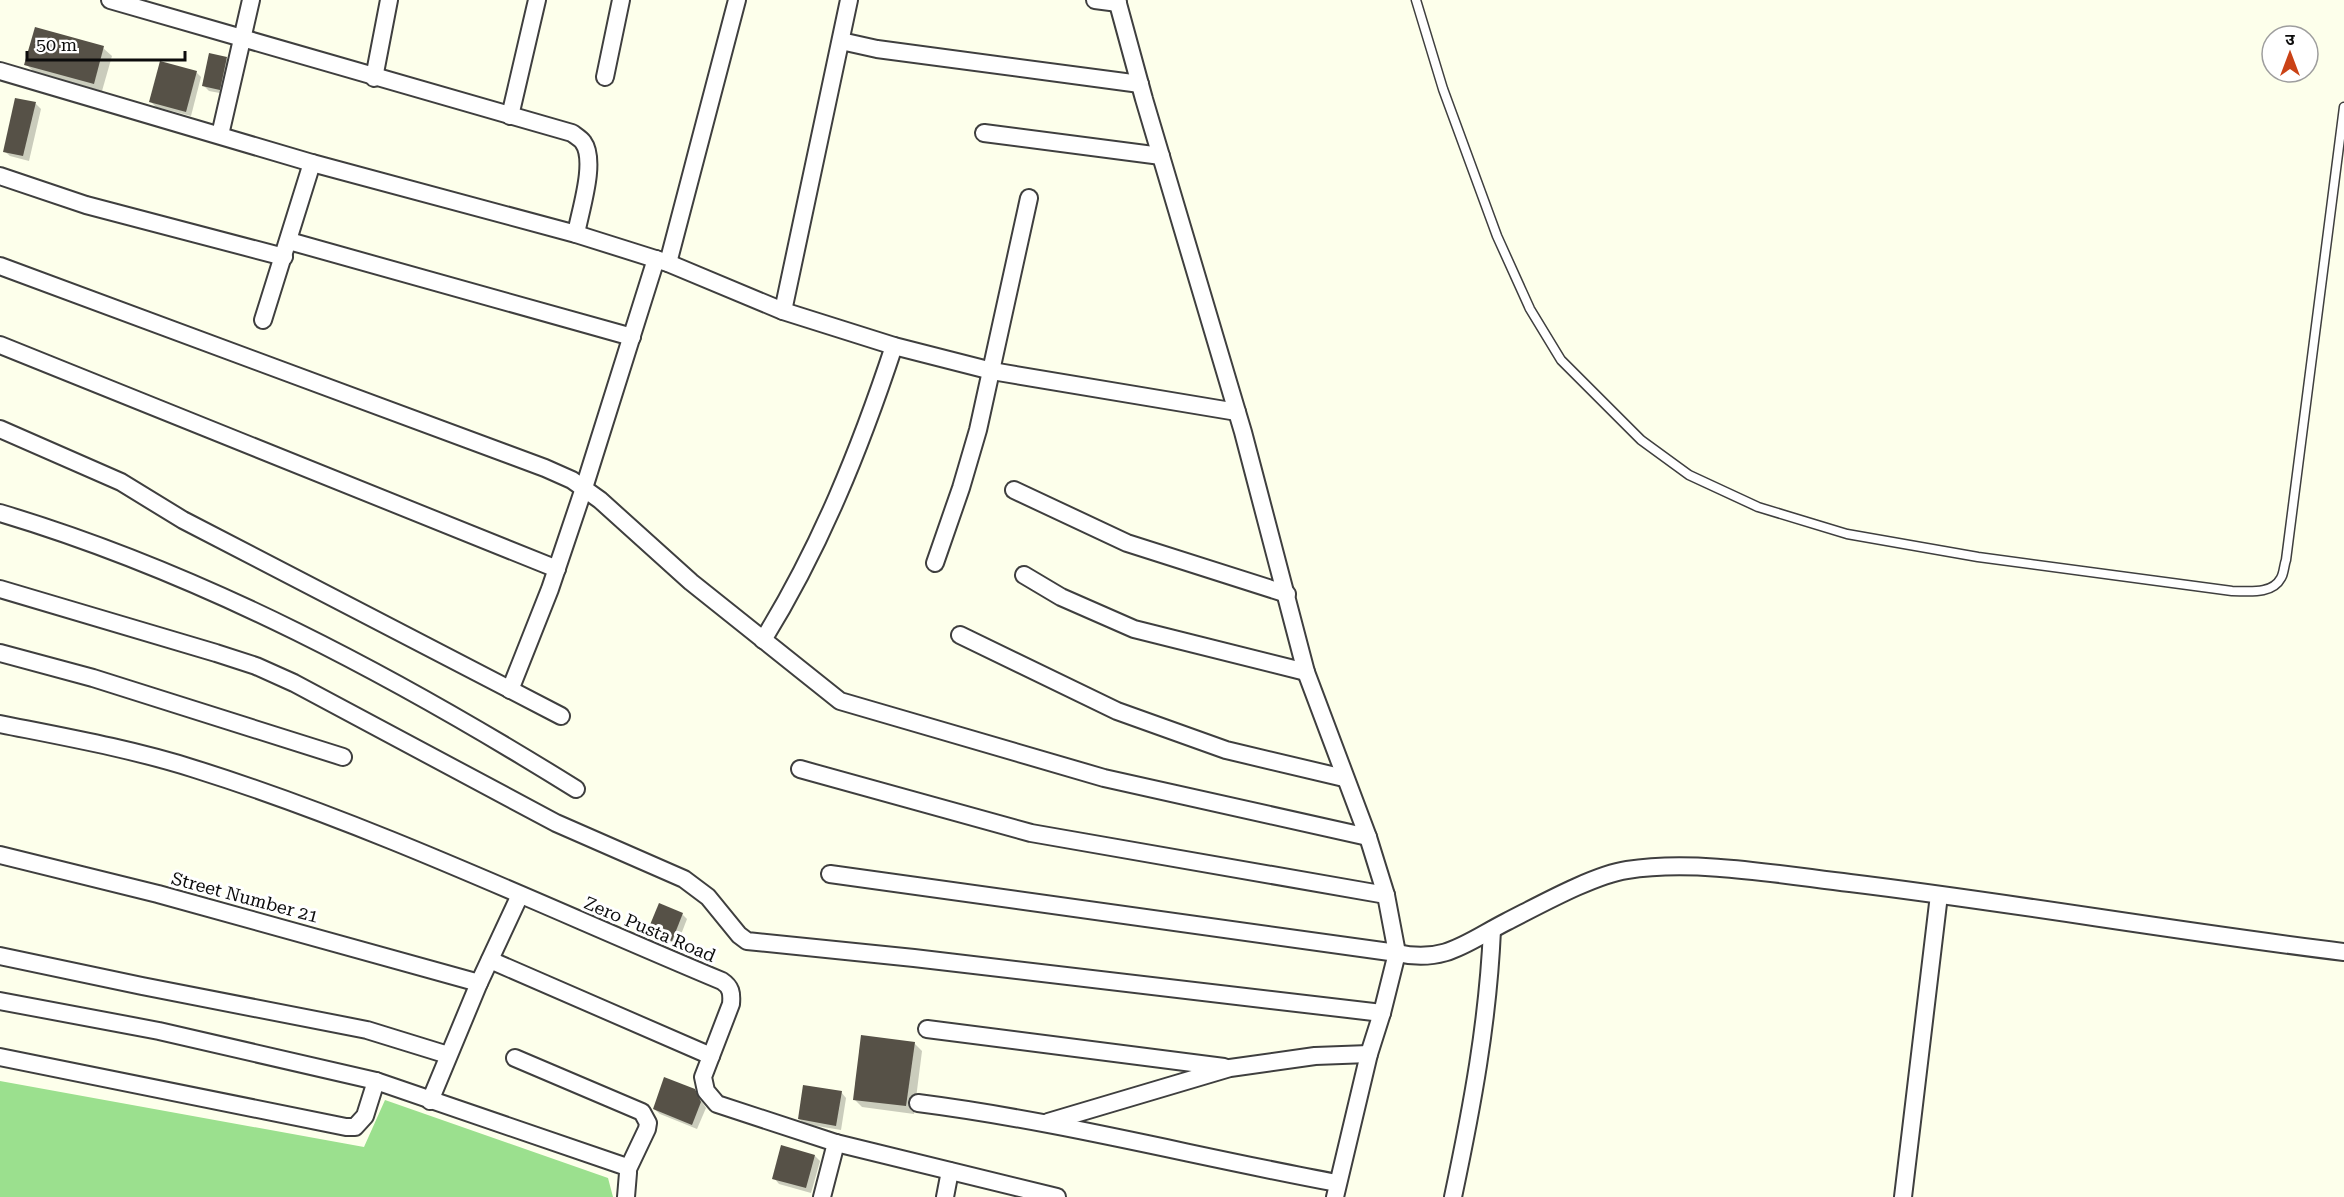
<svg xmlns="http://www.w3.org/2000/svg" width="2344" height="1197" viewBox="0 0 2344 1197" font-family="'Roboto Serif','Noto Sans Devanagari',serif">
	<style>
		.forest { fill: #9be08e }
		.shadow { fill: #0003 }
		.building { fill: #565147 }
		.lines { fill: none; stroke-linecap: round; stroke-linejoin: round }
		.lane-casing { stroke: #3f3f3f; stroke-width: 11 }
		.street-casing { stroke: #3f3f3f; stroke-width: 20 }
		.lane { stroke: #fff; stroke-width: 8 }
		.street { stroke: #fff; stroke-width: 16 }
		.labels { text-anchor: middle; dominant-baseline: central; stroke-width: 6; stroke-linejoin: round; paint-order: stroke }
		.street-label { font-size: 18px; fill: #0c0c0c; stroke: #fff }
	</style>
	<rect width="100%" height="100%" fill="#fdffeb"/>
	<polygon class="forest" points="0,1081 364,1147 385,1100 608,1178 613,1197 0,1197"/>
	<g class="shadow">
		<polygon points="103,48 112,56 102,91 34,72 26,64"/>
		<polygon points="226,59 232,64 225,94 209,91 204,86"/>
		<polygon points="196,72 201,77 191,116 156,107 151,102"/>
		<polygon points="16,99 36,104 41,109 29,161 10,156 4,151"/>
		<polygon points="682,914 687,919 677,945 654,937 649,931"/>
		<polygon points="914,1043 922,1051 914,1114 862,1107 854,1099"/>
		<polygon points="694,1090 706,1108 697,1129 660,1114 654,1109"/>
		<polygon points="841,1092 846,1098 841,1130 805,1124 799,1119"/>
		<polygon points="815,1156 820,1161 811,1193 779,1184 774,1178"/>
	</g>
	<g class="building">
		<polygon points="35,27 104,46 94,84 24,65"/>
		<polygon points="209,53 227,57 220,90 202,86"/>
		<polygon points="160,61 197,71 186,112 149,102"/>
		<polygon points="15,98 36,102 23,156 3,152"/>
		<polygon points="659,903 683,913 672,941 647,932"/>
		<polygon points="861,1035 915,1042 906,1106 853,1100"/>
		<polygon points="664,1077 695,1089 701,1102 692,1125 653,1109"/>
		<polygon points="803,1085 842,1091 836,1126 798,1119"/>
		<polygon points="781,1145 815,1155 806,1188 772,1179"/>
	</g>
	<g class="lines">
		<g class="lane-casing">
			<path id="lane" d="M1416,0L1443,89L1497,236L1530,309L1561,360L1641,440L1689,475L1758,507L1847,534L1978,557L2232,591C2248,591 2272,595 2281,578C2284,573 2284,565 2286,560L2344,107"/>
		</g>
		<g class="street-casing">
			<g id="street">
				<path d="M110,0L572,133C576,136 581,139 583,142C597,161 580,211 576,234"/>
				<polyline points="1095,0 1118,3"/>
				<polyline points="1117,0 1144,99 1243,432 1306,672 1368,837 1386,895 1397,953 1382,1013 1369,1054 1335,1197"/>
				<polyline points="841,41 877,49 1140,84"/>
				<polyline points="0,71 312,163 576,234 668,263 783,311 894,346 992,371 1237,412"/>
				<polyline points="605,77 621,0"/>
				<polyline points="374,78 389,0"/>
				<polyline points="510,116 537,0"/>
				<polyline points="984,133 1161,156"/>
				<polyline points="220,135 251,0"/>
				<polyline points="0,176 86,205 284,257"/>
				<polyline points="289,241 632,337"/>
				<polyline points="668,263 737,0"/>
				<polyline points="0,266 545,468 572,480 600,500 691,582 840,701 1104,778 1368,837"/>
				<polyline points="783,311 849,0"/>
				<polyline points="263,320 312,163"/>
				<polyline points="0,345 557,569"/>
				<polyline points="0,429 121,482 183,520 561,716"/>
				<polyline points="1014,490 1127,543 1287,594"/>
				<path d="M0,513C204,574 396,677 576,789"/>
				<polyline points="935,563 961,488 978,430 1029,198"/>
				<polyline points="1024,575 1061,597 1134,629 1306,672"/>
				<polyline points="0,589 216,653 256,666 294,683 556,823 684,879 708,897 739,935 747,941 914,958 1382,1013"/>
				<polyline points="960,635 1117,711 1226,750 1344,778"/>
				<path d="M763,640C820,548 860,449 894,346"/>
				<polyline points="0,653 93,678 343,757"/>
				<polyline points="510,690 550,589 584,488 656,259"/>
				<path d="M0,724C65,737 132,749 195,769C376,826 547,908 722,981C731,987 732,993 731,1004L703,1077L706,1091L717,1104L836,1143L1057,1197"/>
				<polyline points="800,769 1031,833 1386,895"/>
				<polyline points="0,855 158,894 479,983"/>
				<path d="M830,874L1397,953C1444,964 1467,942 1506,922C1538,906 1593,875 1627,870C1695,859 1782,875 1850,883C2015,903 2179,932 2344,952"/>
				<polyline points="0,956 142,986 367,1030 448,1055"/>
				<polyline points="490,960 711,1056"/>
				<polyline points="0,1001 159,1031 376,1081 624,1166 628,1169 628,1173 626,1197"/>
				<polyline points="927,1029 1224,1067"/>
				<polyline points="0,1057 346,1127 355,1127 365,1116 376,1081"/>
				<polyline points="515,1058 642,1112 648,1123 647,1129 628,1169"/>
				<polyline points="430,1101 479,983 520,895"/>
				<path d="M918,1103C1059,1121 1197,1157 1337,1183"/>
				<polyline points="1048,1122 1230,1068 1315,1056 1369,1054"/>
				<polyline points="822,1197 836,1143"/>
				<polyline points="945,1197 950,1171"/>
				<path d="M1453,1197C1472,1107 1488,1022 1492,930"/>
				<polyline points="1903,1197 1939,895"/>
			</g>
		</g>
		<use href="#lane" class="lane"/>
		<use href="#street" class="street"/>
	</g>
	<g class="labels">
		<g class="street-label">
			<text transform="translate(245 897) rotate(15)">Street Number 21</text>
			<text transform="translate(650 929) rotate(23)">Zero Pusta Road</text>
		</g>
	</g>
	<g transform="translate(2290 54)"><circle r="28" fill="#ffffff" stroke="#9e9e9e" stroke-width="1.5"/>
	<path d="M0-4.5L10 22L0 15L-10 22Z" fill="#ca4216"/>
	<text y="-9" font-size="16" font-weight="bold" text-anchor="middle" fill="#0c0c0c">उ</text>
	</g>
	<path d="M27 51v9h158v-9" fill="none" stroke="#0c0c0c" stroke-width="3"/>
	<text x="36" y="51" font-size="18" fill="#0c0c0c" stroke="#ffffff" stroke-width="4.5" paint-order="stroke">50 m</text>
</svg>
